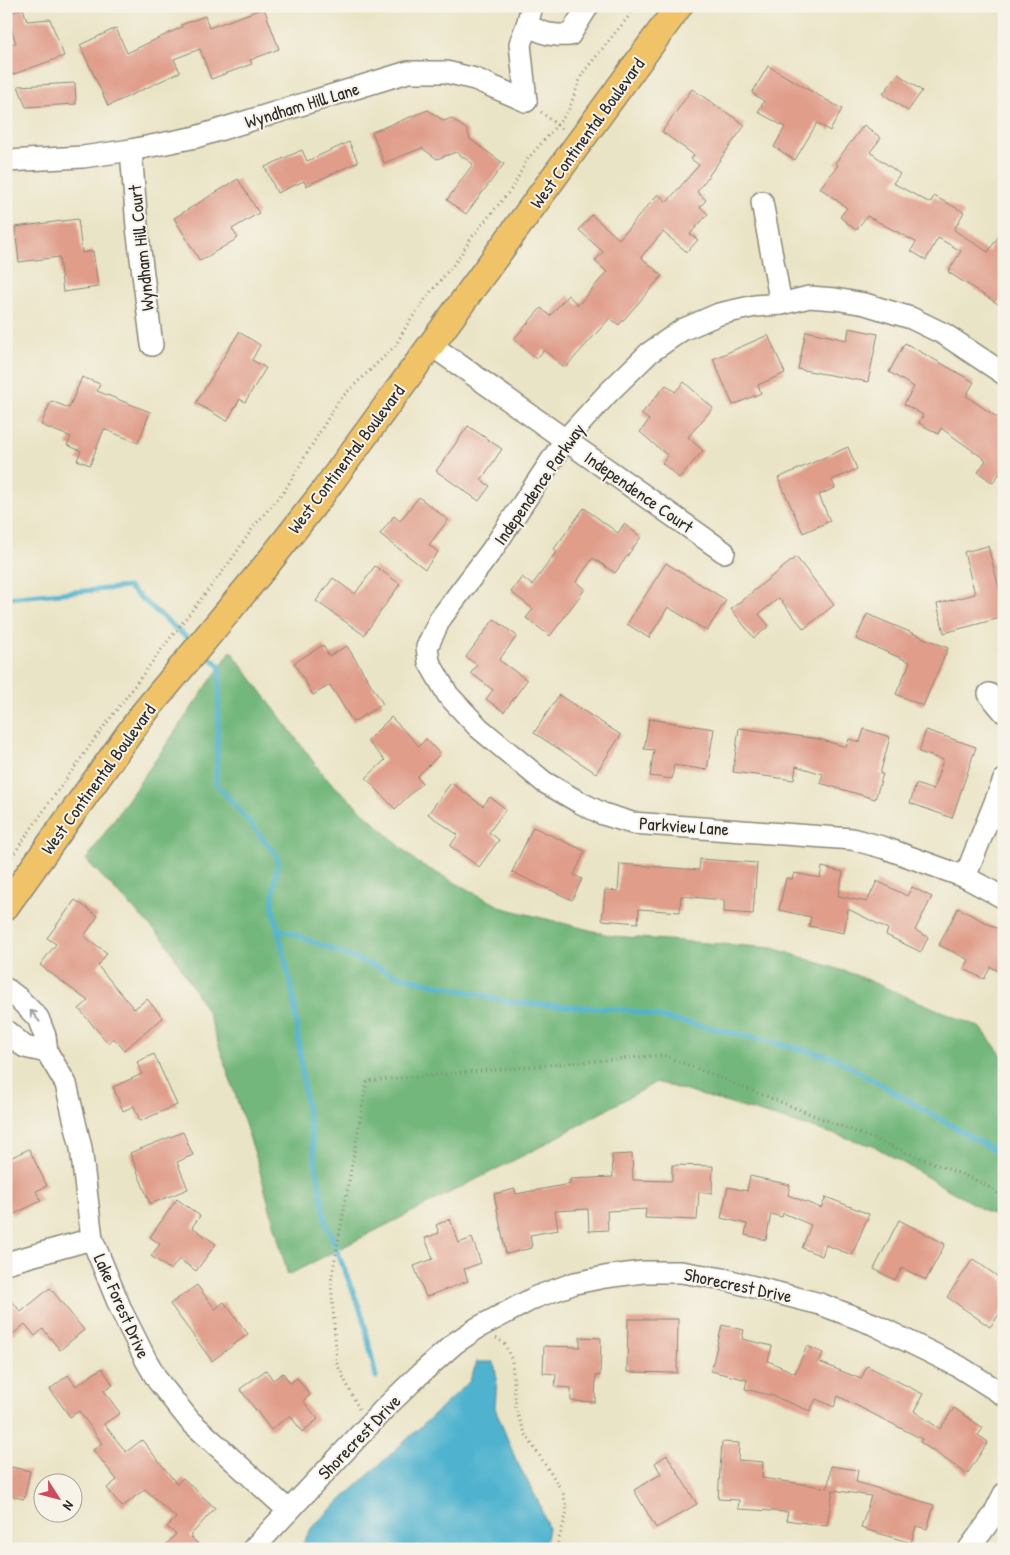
<svg xmlns="http://www.w3.org/2000/svg" width="1010" height="1555" viewBox="0 0 1010 1555" font-family="'Patrick Hand',sans-serif">
	<style>
		.forest { fill: #73b77b; stroke: #4f7153 }
		.water { fill: #50b3cf; stroke: #3e6f7d }
		.lines { fill: none; stroke-linecap: round; stroke-linejoin: round }
		.stream { stroke: #50b3cf; stroke-width: 5 }
		.building { fill: #e09d8a }
		.minor-casing { stroke: #8a8878; stroke-width: 24 }
		.major-casing { stroke: #8a8878; stroke-width: 29 }
		.path { stroke: #8a8878; stroke-width: 3; stroke-dasharray: 1 4; stroke-linecap: butt }
		.minor { stroke: #fff; stroke-width: 21 }
		.major { stroke: #f1c369; stroke-width: 26 }
		.oneway { stroke: #a0a0a0 }
		.labels { text-anchor: middle; dominant-baseline: central; stroke-width: 4; stroke-linejoin: round; paint-order: stroke }
		.street-label { font-size: 18px; fill: #2b2b2b; stroke: #f7f3e8 }
	</style>
	<rect width="100%" height="100%" fill="#f7f3e8"/>
	<filter id="ink" filterUnits="userSpaceOnUse"><feTurbulence type="fractalNoise" baseFrequency=".02" numOctaves="2"/><feDisplacementMap in="SourceGraphic" scale="10" xChannelSelector="R" yChannelSelector="G"/><feConvolveMatrix kernelMatrix="1 2 1 2 8 2 1 2 1" color-interpolation-filters="sRGB"/></filter>
	<filter id="wash" filterUnits="userSpaceOnUse"><feTurbulence type="fractalNoise" baseFrequency=".0096" numOctaves="4" result="noise"/><feDisplacementMap in="SourceGraphic" scale="20" xChannelSelector="R" yChannelSelector="G"/><feGaussianBlur stdDeviation="1.12" result="paint"/><feColorMatrix in="noise" values="0 0 0 0 0 0 0 0 0 0 0 0 0 0 0 0 0 1.4 0 .05"/><feComposite in="paint" operator="in"/></filter>
	<g filter="url(#wash)">
		<rect width="100%" height="100%" fill="#eae4c6"/>
		<polygon class="forest" points="231,651 324,776 418,863 503,908 613,936 773,948 853,974 981,1028 1004,1058 1004,1222 874,1146 656,1082 536,1149 288,1275 256,1157 208,1013 166,942 86,860"/>
		<polygon class="water" points="477,1362 494,1362 497,1379 495,1408 516,1460 538,1501 548,1528 544,1549 300,1549 312,1527 469,1382"/>
		<g class="lines">
			<g class="stream">
				<polyline points="6,598 128,587 193,643"/>
				<polyline points="203,652 220,666 216,783 278,857 272,904 293,994 306,1105 326,1223 363,1317 376,1377"/>
				<polyline points="278,928 399,976 514,1003 627,1010 751,1037 835,1058 1004,1156"/>
			</g>
		</g>
		<g id="blocks">
			<g class="building">
				<polygon points="23,8 27,21 50,19 64,56 6,77 6,44 16,43 6,15"/>
				<polygon points="264,8 279,49 250,60 252,64 211,79 200,49 174,59 180,72 108,106 80,45 116,28 127,53 182,27 181,25 205,16 209,28"/>
				<polygon points="768,66 842,109 830,131 817,123 795,160 774,147 785,127 758,112 764,101 752,93"/>
				<polygon points="898,74 922,91 908,111 883,94"/>
				<polygon points="75,83 76,104 26,107 18,86"/>
				<polygon points="692,89 745,125 697,192 706,200 700,207 708,214 690,234 698,240 687,252 663,232 641,257 662,276 619,325 610,318 565,368 544,350 536,359 514,339 541,308 550,316 568,295 578,305 607,272 595,261 603,252 579,230 592,215 619,239 658,194 667,202 699,165 691,159 694,155 662,132"/>
				<polygon points="428,110 444,121 451,118 467,130 470,139 504,164 466,214 447,200 473,164 456,152 437,159 422,148 384,163 372,132"/>
				<polygon points="864,125 881,138 870,152 900,174 893,183 930,203 934,196 964,212 954,230 988,252 1004,228 1004,295 998,304 948,272 961,251 938,238 926,260 911,251 916,242 867,216 856,230 840,217 847,208 820,188 838,165 835,163"/>
				<polygon points="349,142 358,162 306,186 304,181 277,193 265,167 302,150 307,161"/>
				<polygon points="238,179 259,213 232,229 238,238 200,261 174,218"/>
				<polygon points="78,219 82,253 93,251 98,287 63,292 59,257 19,262 15,227"/>
				<polygon points="849,328 878,334 868,382 798,369 806,331 847,340"/>
				<polygon points="239,332 260,345 252,360 266,368 245,402 240,399 227,421 196,403"/>
				<polygon points="768,335 785,373 758,385 761,393 733,405 713,359"/>
				<polygon points="905,343 974,382 966,396 1004,422 1004,478 999,474 993,483 978,472 986,460 941,428 938,434 919,423 923,415 904,404 914,387 889,372"/>
				<polygon points="82,377 100,384 97,391 150,412 138,443 104,429 90,465 77,460 81,451 67,445 71,437 41,425 51,401 69,408"/>
				<polygon points="684,382 713,408 688,437 703,451 679,478 662,463 668,456 640,432 649,420 641,414 666,385 675,392"/>
				<polygon points="468,426 502,449 481,480 490,486 479,501 436,471"/>
				<polygon points="848,447 857,469 832,480 835,488 819,495 830,521 803,533 778,478"/>
				<polygon points="419,497 448,520 429,545 438,552 425,569 380,534 394,516 400,521"/>
				<polygon points="584,508 618,533 624,524 641,537 615,573 593,558 576,582 585,589 550,636 526,618 533,609 511,592 522,577 532,585 557,551 554,549"/>
				<polygon points="988,546 1004,607 1004,617 944,633 937,604 975,594 964,552"/>
				<polygon points="796,557 834,605 804,629 779,598 759,614 769,626 754,638 731,609"/>
				<polygon points="666,563 726,600 707,631 668,607 649,638 627,624"/>
				<polygon points="375,566 400,584 364,635 316,601 333,578 355,594"/>
				<polygon points="867,614 948,648 923,706 896,694 910,662 856,639"/>
				<polygon points="494,619 517,636 499,660 527,680 504,712 486,699 493,690 471,673 477,665 466,657"/>
				<polygon points="323,645 329,656 347,646 383,704 353,722 330,685 313,695 294,663"/>
				<polygon points="559,695 621,735 596,773 534,733"/>
				<polygon points="391,717 419,746 426,739 440,754 417,777 422,783 395,809 366,778 385,760 367,741"/>
				<polygon points="649,719 714,729 707,770 674,765 672,779 650,776 654,750 644,749"/>
				<polygon points="739,728 819,739 846,747 849,739 860,742 864,729 890,737 880,774 883,774 875,799 820,783 823,774 796,766 794,780 733,772"/>
				<polygon points="926,730 976,747 952,818 910,803 916,784 933,790 943,760 919,752"/>
				<polygon points="451,783 483,806 490,797 506,809 489,832 499,840 479,867 450,846 458,835 428,814"/>
				<polygon points="533,827 585,851 574,875 582,879 572,900 512,872"/>
				<polygon points="700,859 757,863 753,914 724,912 724,900 681,896 680,912 639,909 638,923 602,920 605,890 618,891 620,864 699,870"/>
				<polygon points="822,867 843,872 838,896 867,902 877,881 907,896 912,887 932,897 915,930 928,937 921,952 886,935 888,929 848,909 844,933 809,926 811,917 779,910 786,878 792,879 794,873 820,878"/>
				<polygon points="75,900 98,916 84,936 107,953 98,966 134,1009 147,999 163,1018 124,1050 114,1038 108,1043 79,1009 88,1001 40,965 56,944 47,938"/>
				<polygon points="958,908 1004,932 1004,974 991,967 984,979 964,969 969,960 939,945"/>
				<polygon points="154,1054 177,1105 140,1121 134,1106 123,1111 113,1087 142,1074 137,1062"/>
				<polygon points="183,1132 193,1155 177,1162 188,1189 150,1204 130,1153"/>
				<polygon points="29,1149 47,1186 36,1191 41,1201 12,1215 6,1202 6,1160"/>
				<polygon points="632,1154 633,1180 672,1181 672,1165 713,1166 712,1193 699,1192 697,1220 645,1218 646,1209 607,1211 608,1230 589,1231 588,1209 555,1211 558,1230 530,1235 532,1248 506,1254 494,1194 515,1189 516,1194 570,1184 570,1179 613,1177 612,1155"/>
				<polygon points="750,1176 790,1185 788,1195 821,1208 826,1197 869,1214 852,1255 826,1245 822,1256 802,1248 811,1225 783,1213 782,1217 771,1214 766,1240 745,1235 747,1224 721,1218 728,1187 747,1191"/>
				<polygon points="177,1199 200,1216 192,1227 216,1244 196,1271 179,1259 171,1270 151,1256 160,1244 150,1237"/>
				<polygon points="450,1219 459,1243 472,1238 481,1263 464,1269 468,1281 426,1297 414,1266 433,1259 425,1238 439,1233 436,1225"/>
				<polygon points="899,1220 945,1244 926,1280 902,1268 895,1280 874,1269"/>
				<polygon points="973,1259 1004,1281 1004,1308 990,1327 947,1297"/>
				<polygon points="197,1285 215,1309 224,1302 248,1334 212,1361 170,1304"/>
				<polygon points="50,1288 84,1330 60,1350 43,1329 35,1336 25,1324 12,1335 6,1327 6,1294 21,1312"/>
				<polygon points="628,1319 678,1319 677,1373 627,1372"/>
				<polygon points="722,1325 744,1330 742,1339 772,1346 768,1361 795,1373 807,1346 823,1353 819,1362 861,1379 867,1366 923,1394 914,1411 940,1429 954,1408 983,1428 978,1435 988,1442 967,1474 920,1442 922,1439 838,1396 834,1407 816,1399 810,1411 773,1396 745,1389 747,1380 711,1371"/>
				<polygon points="580,1337 601,1338 600,1376 596,1375 595,1402 571,1401 571,1388 555,1387 556,1374 543,1373 544,1346 580,1347"/>
				<polygon points="102,1368 113,1385 104,1391 120,1413 104,1424 126,1452 142,1440 177,1484 183,1478 215,1508 190,1536 203,1549 162,1549 176,1534 167,1527 176,1518 145,1489 122,1507 107,1488 117,1480 93,1450 102,1443 79,1411 70,1417 50,1389 68,1375 76,1386"/>
				<polygon points="266,1370 273,1380 283,1373 290,1383 297,1378 310,1395 303,1401 318,1419 302,1432 290,1415 271,1430 240,1389"/>
				<polygon points="722,1442 739,1443 738,1460 763,1462 762,1478 828,1488 831,1466 858,1470 856,1482 934,1505 927,1529 916,1526 911,1543 861,1528 871,1496 833,1490 827,1526 786,1520 788,1512 738,1509 739,1500 718,1499"/>
				<polygon points="667,1455 697,1504 656,1528 634,1490 661,1474 655,1463"/>
				<polygon points="6,1466 30,1471 24,1499 6,1495"/>
			</g>
		</g>
	</g>
	<g filter="url(#ink)">
		<use href="#blocks" fill-opacity="0" stroke="#8a8878" stroke-width="1"/>
		<g class="lines">
			<g class="minor-casing">
				<g id="minor">
					<path d="M532,6L527,25C544,34 551,36 570,35L588,6"/>
					<polyline points="526,101 520,44 527,25"/>
					<polyline points="131,150 137,227 152,345"/>
					<polyline points="6,161 83,157 131,150 196,137 408,72 446,72 475,79 526,101"/>
					<polyline points="762,202 781,304"/>
					<polyline points="431,345 724,552"/>
					<polyline points="1004,374 944,334 911,318 865,304 835,299 809,297 781,304 755,306 719,314 682,330 649,353 608,393 565,440 492,550 440,619 427,647 429,662 448,695 479,728 544,782 579,802 603,814 632,823 852,839 885,848 965,877 1004,898"/>
					<polyline points="989,694 1004,712"/>
					<polyline points="965,877 1004,780"/>
					<polyline points="6,989 17,997 38,1018 45,1036 47,1052 66,1084 81,1148 92,1239 122,1312 146,1360 158,1381 190,1421 289,1511"/>
					<polyline points="6,1031 25,1047 47,1052"/>
					<polyline points="6,1263 92,1239"/>
					<polyline points="253,1549 384,1409 419,1375 455,1343 479,1327 536,1297 575,1283 605,1277 643,1272 681,1272 723,1279 820,1304 873,1324 958,1366 1004,1395"/>
					<polyline points="969,1549 993,1516 1004,1494"/>
				</g>
			</g>
			<g class="major-casing">
				<polyline id="major" points="6,906 143,714 268,563 322,494 679,6"/>
			</g>
			<g class="path">
				<polyline points="541,112 563,130"/>
				<polyline points="6,865 47,806 94,740 171,637 227,566 255,525 285,490 339,400 395,346 407,325 429,294 458,259 472,237 513,187 526,161 568,112 582,74 637,6"/>
				<polyline points="496,1338 504,1343 512,1360 516,1411 526,1435 563,1492 567,1512 556,1549"/>
				<polyline points="359,1409 337,1364 331,1281 367,1081 663,1055 983,1183 1004,1198"/>
			</g>
			<use href="#minor" class="minor"/>
			<use href="#major" class="major"/>
		</g>
		<defs><path id="oneway-shaft" d="M-6 0H5M1.5-3L5.5 0L1.5 3" fill="none" stroke-width="1.6" stroke-linecap="round" stroke-linejoin="round" transform="scale(1.25)"/></defs>
		<use class="oneway" href="#oneway-shaft" transform="translate(35 1016) rotate(-129)"/>
	</g>
	<g class="labels">
		<g class="street-label">
			<text transform="translate(302 105) rotate(-17)">Wyndham Hill Lane</text>
			<text transform="translate(587 133) rotate(-54)">West Continental Boulevard</text>
			<text transform="translate(141 248) rotate(-96)">Wyndham Hill Court</text>
			<text transform="translate(346 459) rotate(-53)">West Continental Boulevard</text>
			<text transform="translate(539 484) rotate(-55)">Independence Parkway</text>
			<text transform="translate(639 492) rotate(35)">Independence Court</text>
			<text transform="translate(98 779) rotate(-54)">West Continental Boulevard</text>
			<text transform="translate(684 826) rotate(4)">Parkview Lane</text>
			<text transform="translate(738 1285) rotate(12)">Shorecrest Drive</text>
			<text transform="translate(122 1306) rotate(66)">Lake Forest Drive</text>
			<text transform="translate(359 1437) rotate(-46)">Shorecrest Drive</text>
		</g>
	</g>
	<rect width="1010" height="1555" fill="none" stroke="#f7f3e8" stroke-width="25"/>
	<g transform="translate(58 1498) rotate(126)"><circle r="24" fill="#f7f3e8" stroke="#a5a39c"/>
	<path d="M0-4L9 19L0 12L-9 19Z" fill="#d1495b"/>
	<text y="-8" font-size="14" font-weight="bold" text-anchor="middle" fill="#2b2b2b">N</text>
	</g>
</svg>
